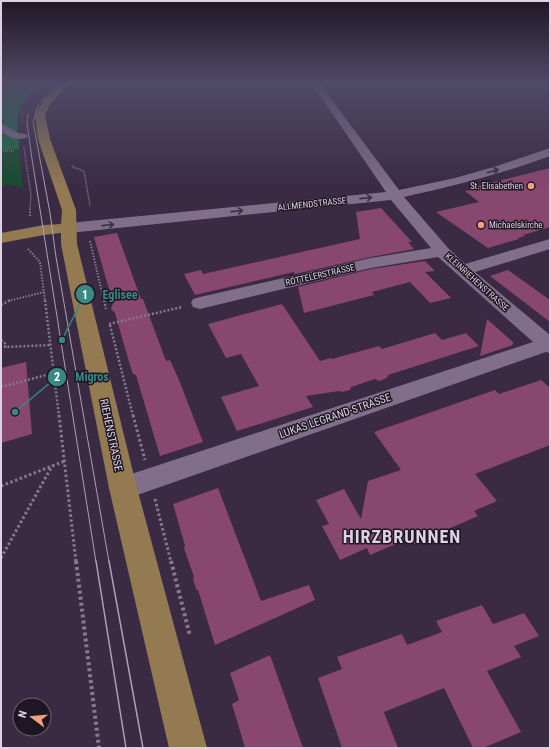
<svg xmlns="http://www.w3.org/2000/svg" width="551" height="749" viewBox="0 0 551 749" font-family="'Roboto Condensed',sans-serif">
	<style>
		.green { fill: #164c2f }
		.forest { fill: #1b6c42 }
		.building { fill: #88476f }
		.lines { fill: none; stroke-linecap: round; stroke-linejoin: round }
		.path-far5 { stroke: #877a8f; stroke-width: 1; stroke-dasharray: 1 1; stroke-linecap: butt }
		.path-far4 { stroke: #877a8f; stroke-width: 1.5; stroke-dasharray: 1 1; stroke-linecap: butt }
		.path-far3 { stroke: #877a8f; stroke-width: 2; stroke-dasharray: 1.5 1.5; stroke-linecap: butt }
		.path-far2 { stroke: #877a8f; stroke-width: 2.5; stroke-dasharray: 2 2; stroke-linecap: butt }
		.path-far1 { stroke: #877a8f; stroke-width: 3; stroke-dasharray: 2.5 2.5; stroke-linecap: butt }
		.path { stroke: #877a8f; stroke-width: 4; stroke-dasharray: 3 3; stroke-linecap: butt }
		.minor { fill: #806e8b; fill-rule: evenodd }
		.major { fill: #937a51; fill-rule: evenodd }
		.tram-far1 { stroke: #ada1b5; stroke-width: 1 }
		.tram { stroke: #ada1b5; stroke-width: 1.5 }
		.oneway { stroke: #3b3042 }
		.poi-dot { fill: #f2a17e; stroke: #1e1622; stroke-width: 1.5 }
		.labels { text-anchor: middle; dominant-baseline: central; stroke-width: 3; stroke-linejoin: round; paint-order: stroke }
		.far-poi-label { font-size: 9px; fill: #dcd2e3; stroke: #1e1622; text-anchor: end }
		.far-street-label { font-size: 9px; fill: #dcd2e3; stroke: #1e1622 }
		.street-label { font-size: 11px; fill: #dcd2e3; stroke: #1e1622 }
		.near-district-label { font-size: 18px; font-weight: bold; letter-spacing: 1px; fill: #dcd2e3; stroke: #1e1622 }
		.leader { fill: none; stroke: #388885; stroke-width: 1.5 }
		.callout-dot { fill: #388885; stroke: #1e1622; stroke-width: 1.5 }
		.mark-label { font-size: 12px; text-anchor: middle; font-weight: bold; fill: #fff }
		.callout-label { font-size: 12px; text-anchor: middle; font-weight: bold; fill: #388885; stroke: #1e1622; stroke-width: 3; stroke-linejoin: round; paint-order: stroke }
	</style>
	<rect width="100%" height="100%" fill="#3a2a44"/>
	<polygon class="green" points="19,151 23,188 6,184 1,187 1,152"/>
	<g class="forest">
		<path d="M2,84H42C22,103 16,106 18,135L5,127L1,114Z"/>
		<polygon points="1,130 19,139 19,149 1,151"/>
	</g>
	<g class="building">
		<polygon points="550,168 550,227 523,235 525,236 518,238 519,239 488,248 436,212 479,202 465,191 477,189 474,187"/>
		<polygon points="381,208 412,242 408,242 414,249 371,257 295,274 294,272 195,295 184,274 201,270 203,274 360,239 356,212"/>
		<polygon points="117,233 141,299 143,299 166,361 170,360 179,380 203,442 160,456 136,375 133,374 129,362 115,313 111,309 113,303 94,237"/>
		<polygon points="425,261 435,271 425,272 451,298 430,303 410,282 372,292 374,295 304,313 298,287 371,269"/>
		<polygon points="508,270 550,300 550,322 490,276"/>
		<polygon points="282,304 320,361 331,358 332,359 379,346 382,349 435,333 442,340 466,333 479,346 388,375 387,378 379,381 375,379 351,387 350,390 342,392 339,391 306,396 313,407 237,431 221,397 259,386 241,354 226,358 208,324"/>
		<polygon points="487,319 514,343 512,344 513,345 480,356"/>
		<polygon points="26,362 32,434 1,443 1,368"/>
		<polygon points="541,380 550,388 550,445 475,474 497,501 474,511 478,516 414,544 410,538 370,555 367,548 340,560 322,526 329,524 316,500 344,489 361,519 368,481 401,470 374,432 495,390 499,394"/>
		<polygon points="218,488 261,601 309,585 315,600 215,645 198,590 196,589 193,579 194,577 184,548 185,546 173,504"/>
		<polygon points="482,605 493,624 524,613 539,636 514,646 521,657 487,671 521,732 483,748 473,748 444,688 384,712 398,748 342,748 318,678 342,669 337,657 402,634 407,645 442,632 436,621"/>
		<polygon points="270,655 303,748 245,748 232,704 239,700 230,673"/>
	</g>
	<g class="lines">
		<polyline class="path-far5" points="22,123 22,114 25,109"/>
		<g class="path-far4">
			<polyline points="24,148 31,195 30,210"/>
			<polyline points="1,151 14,151"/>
			<polyline points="72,165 73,167 84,171 90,206"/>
		</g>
		<g class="path-far3">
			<polyline points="30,216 30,209"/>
			<polyline points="90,241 104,301"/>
			<polyline points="28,249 40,262 45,301"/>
			<polyline points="8,301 44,292"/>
		</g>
		<g class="path-far2">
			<polyline points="45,300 59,416"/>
			<polyline points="104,300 106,309"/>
			<polyline points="1,305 10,300"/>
			<polyline points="109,324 182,307"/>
			<polyline points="110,325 133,416"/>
			<polyline points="1,340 6,344 5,347 51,345"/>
			<polyline points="1,387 54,373"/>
		</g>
		<g class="path-far1">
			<polyline points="59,415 76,562"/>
			<polyline points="133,415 145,460"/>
			<polyline points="1,486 65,461"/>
			<polyline points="155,499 171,562"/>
			<polyline points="1,558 52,466"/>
		</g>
		<g class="path">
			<polyline points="76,561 99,748"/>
			<polyline points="171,561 190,636"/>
		</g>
		<g class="minor">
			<path d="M312,84H320L399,190L455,178L497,166L550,148V156C501,174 455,186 404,197L448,248L465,264L550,239V249L475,272L550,335V353L546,352L123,500L113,496L109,488L113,480L533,342L438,257L371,268L200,309L193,307L191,303L193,299L200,297L371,258L431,248L391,200L69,233L64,231L61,228L64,225L69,223L386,192Z"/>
			<path d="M1,123L18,133L26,134L28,136L26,138C15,141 9,137 1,131Z"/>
		</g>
		<polygon class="major" points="60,84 69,84 50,104 45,115 50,139 76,210 77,244 137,488 207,748 169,748 109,488 61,244 61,233 44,235 1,243 1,233 44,225 61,224 62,210 38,139 35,115 43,101"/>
		<g class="tram-far1">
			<polyline points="58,84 38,105 33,122 50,213 56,257 109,562"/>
			<polyline points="28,114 27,123 32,159 96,562"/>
		</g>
		<g class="tram">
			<polyline points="96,561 126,748"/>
			<polyline points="109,561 143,748"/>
		</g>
	</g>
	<defs><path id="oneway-shaft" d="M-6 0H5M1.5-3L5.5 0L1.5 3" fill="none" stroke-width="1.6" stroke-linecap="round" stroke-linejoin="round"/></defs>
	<g class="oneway">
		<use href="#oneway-shaft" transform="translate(493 171) rotate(-16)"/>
		<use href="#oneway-shaft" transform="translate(366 198) rotate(-6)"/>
		<use href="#oneway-shaft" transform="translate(237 211) rotate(-6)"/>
		<use href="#oneway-shaft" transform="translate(108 225) rotate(-6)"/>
	</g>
	<linearGradient id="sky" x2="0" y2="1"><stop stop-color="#201725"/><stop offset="0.44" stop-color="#4f4a67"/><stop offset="1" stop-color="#4f4a67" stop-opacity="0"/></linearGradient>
	<rect width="551" height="189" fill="url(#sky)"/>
	<g class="poi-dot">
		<circle cx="531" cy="186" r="4"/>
		<circle cx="481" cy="225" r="4"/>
	</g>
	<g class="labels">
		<g class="far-poi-label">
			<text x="523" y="186">St. Elisabethen</text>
			<text x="489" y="225" text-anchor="start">Michaelskirche</text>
		</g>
		<g class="far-street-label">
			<text transform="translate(312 204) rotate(-6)">ALLMENDSTRASSE</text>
			<text transform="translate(320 275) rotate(-13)">RÖTTELERSTRASSE</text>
			<text transform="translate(477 282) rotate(42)">KLEINRIEHENSTRASSE</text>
		</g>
		<g class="street-label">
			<text transform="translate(335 416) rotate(-19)">LUKAS LEGRAND-STRASSE</text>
			<text transform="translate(111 435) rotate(78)">RIEHENSTRASSE</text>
		</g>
		<g class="near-district-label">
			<text x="402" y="536">HIRZBRUNNEN</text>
		</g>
	</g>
	<path class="leader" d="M62 340L85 294M15 412L57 377"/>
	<g class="callout-dot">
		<circle cx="62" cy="340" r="4"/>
		<circle cx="15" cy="412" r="4"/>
		<circle cx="85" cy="294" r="10"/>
		<circle cx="57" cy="377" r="10"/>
	</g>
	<g class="mark-label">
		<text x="85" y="299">1</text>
		<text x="57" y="381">2</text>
	</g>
	<g class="callout-label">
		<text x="120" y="299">Eglisee</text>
		<text x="92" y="381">Migros</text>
	</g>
	<rect width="551" height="749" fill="none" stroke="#dcd2e3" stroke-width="4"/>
	<g transform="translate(32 717) rotate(286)"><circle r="19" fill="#1e1622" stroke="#6a616f"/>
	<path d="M0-3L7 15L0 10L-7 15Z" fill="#f2a17e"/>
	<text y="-6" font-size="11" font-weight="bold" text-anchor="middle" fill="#dcd2e3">N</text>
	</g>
</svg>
